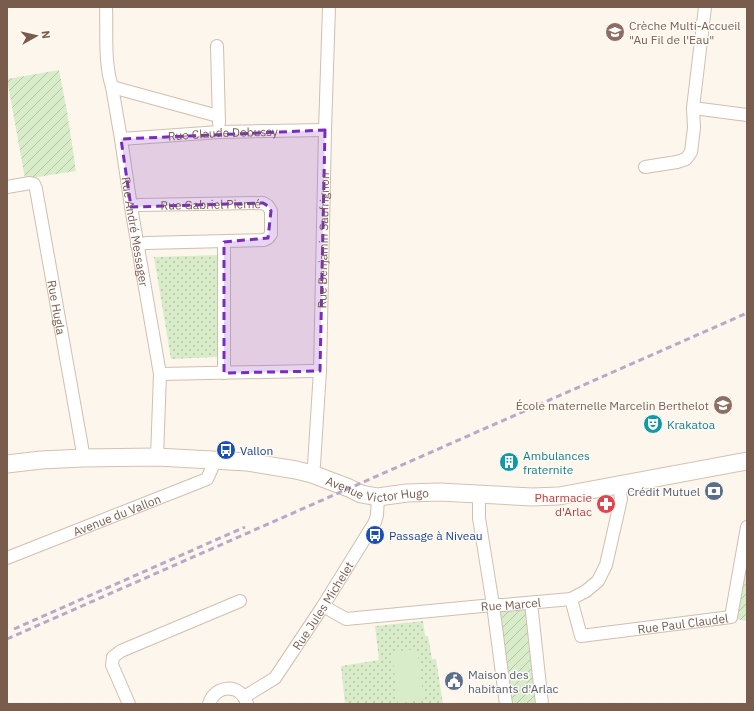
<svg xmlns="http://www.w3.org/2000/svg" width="754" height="711" viewBox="0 0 754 711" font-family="'IBM Plex Sans',sans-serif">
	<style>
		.grass { fill: url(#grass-dots) }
		.garden { fill: url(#garden-furrows) }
		.pitch { fill: #d8ecc9 }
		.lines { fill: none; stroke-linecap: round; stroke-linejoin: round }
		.street-casing { stroke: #d1beb0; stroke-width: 14 }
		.secondary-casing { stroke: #d6c0b0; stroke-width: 19 }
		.street { stroke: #fff; stroke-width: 12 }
		.secondary { stroke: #fff; stroke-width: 17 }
		.rail { stroke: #b9a8c9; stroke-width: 3; stroke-dasharray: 6 4; stroke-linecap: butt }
		.marked { fill: #7b2cbf; fill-opacity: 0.2; stroke: #7b2cbf; stroke-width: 3; stroke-dasharray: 8 5; stroke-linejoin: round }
		.labels { text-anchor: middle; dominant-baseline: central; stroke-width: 3; stroke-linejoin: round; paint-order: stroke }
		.education-label { font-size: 12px; fill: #785e54; stroke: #fffaf3; text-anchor: start }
		.street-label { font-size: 12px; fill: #7a5c4d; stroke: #fffaf3 }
		.culture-label { font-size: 12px; fill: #0d838f; stroke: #fffaf3; text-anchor: start }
		.transit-label { font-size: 12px; fill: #164399; stroke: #fffaf3; text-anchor: start }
		.service-label { font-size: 12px; fill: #4e5e75; stroke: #fffaf3; text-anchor: end }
		.health-label { font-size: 12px; fill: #be3a42; stroke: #fffaf3; text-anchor: end }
	</style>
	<defs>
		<pattern id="grass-dots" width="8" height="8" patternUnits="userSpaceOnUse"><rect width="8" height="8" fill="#d8ecc9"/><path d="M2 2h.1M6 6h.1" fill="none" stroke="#b4c2a5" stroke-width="1.8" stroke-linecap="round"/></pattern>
		<pattern id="garden-furrows" width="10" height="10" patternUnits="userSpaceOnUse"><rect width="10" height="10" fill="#d8ecc9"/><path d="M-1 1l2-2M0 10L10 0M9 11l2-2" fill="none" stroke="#b4c2a5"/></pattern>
	</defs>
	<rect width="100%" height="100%" fill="#fdf6ec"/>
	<g class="grass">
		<polygon points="218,255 217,357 171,359 154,257"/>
		<polygon points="423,621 425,636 428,636 432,659 436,659 443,704 345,704 341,666 379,660 375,626"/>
	</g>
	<g class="garden">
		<polygon points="59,70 67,111 76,171 25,179 7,79"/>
		<polygon points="747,559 747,621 735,619"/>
		<polygon points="527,608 539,704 508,704 495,612"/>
	</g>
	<polygon class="pitch" points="417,649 424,700 398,703 392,652"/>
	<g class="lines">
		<g class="street-casing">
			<g id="street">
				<path id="s1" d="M106,7C107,33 104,62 112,87L121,139L131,207L160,374L157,457"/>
				<polyline points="217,46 219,123"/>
				<polyline points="112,87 218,116"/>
				<polyline points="693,108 747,115"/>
				<path id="s2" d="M121,139L219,132L325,130"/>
				<polyline points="645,167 677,162 686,159 691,152 694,128 693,108 705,7"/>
				<path id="s3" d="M7,187L30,183L34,184L36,189L83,453V458"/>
				<path id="s4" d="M131,207L139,205L263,203L268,206L271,211V234L268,238L264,240L146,243L137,245"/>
				<polyline points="224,373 224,242"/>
				<polyline points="160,374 311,371 320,371"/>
				<path id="s5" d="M312,474L314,465L320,371L325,130L329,7"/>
				<polyline points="479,494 479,518 493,605 506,704"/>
				<path id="s6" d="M7,558L207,479L212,468V460"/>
				<path id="s7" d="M571,599L581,636L731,617L747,527"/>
				<polyline points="531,603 542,704"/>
				<path id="s8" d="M323,606L346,619L493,605H504L571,599L586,591L598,581L606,565L621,499L619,485"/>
				<path id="s9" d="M244,697L275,678L323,606L375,522L377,515L378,497"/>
				<polyline points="129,704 112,665 113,657 121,651 240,601"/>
				<path d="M209,704C215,684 241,683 247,704"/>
			</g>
		</g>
		<g class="secondary-casing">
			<g id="secondary">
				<path id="s10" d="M7,464L41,460L83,458L157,457L212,460L247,462L296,470L312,474L349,488L361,494L378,497L407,493L440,492L532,497L559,496L747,461"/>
			</g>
		</g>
		<use href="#street" class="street"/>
		<use href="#secondary" class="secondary"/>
		<g class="rail">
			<polyline points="14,629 245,527"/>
			<polyline points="7,639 747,313"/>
		</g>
	</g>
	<path class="marked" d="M325,130L320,371L224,373V242L268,238L271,211L268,206L263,203L131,207L121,139Z"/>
	<defs>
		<g id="school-disc" transform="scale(1)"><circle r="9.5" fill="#8d6e63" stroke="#fffaf3"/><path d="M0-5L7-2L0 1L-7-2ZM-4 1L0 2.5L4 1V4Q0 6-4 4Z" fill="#fff"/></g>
		<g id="theatre-disc" transform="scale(1)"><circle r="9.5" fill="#0f9aa8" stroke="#fffaf3"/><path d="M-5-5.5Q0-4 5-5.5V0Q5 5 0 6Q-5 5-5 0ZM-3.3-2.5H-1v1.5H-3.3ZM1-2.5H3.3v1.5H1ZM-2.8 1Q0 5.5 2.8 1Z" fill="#fff"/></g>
		<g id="bus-disc" transform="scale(1)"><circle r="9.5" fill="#1a4fb4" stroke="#fffaf3"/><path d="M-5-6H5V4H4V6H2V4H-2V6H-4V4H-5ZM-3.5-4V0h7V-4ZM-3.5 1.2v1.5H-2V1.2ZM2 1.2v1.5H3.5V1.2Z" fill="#fff"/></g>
		<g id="building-disc" transform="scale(1)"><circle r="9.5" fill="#0f9aa8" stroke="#fffaf3"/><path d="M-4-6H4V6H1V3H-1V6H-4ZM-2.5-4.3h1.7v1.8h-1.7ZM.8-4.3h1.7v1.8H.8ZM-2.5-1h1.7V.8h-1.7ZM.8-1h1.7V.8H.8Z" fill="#fff"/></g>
		<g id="bank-disc" transform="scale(1)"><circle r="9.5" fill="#5c6f8a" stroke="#fffaf3"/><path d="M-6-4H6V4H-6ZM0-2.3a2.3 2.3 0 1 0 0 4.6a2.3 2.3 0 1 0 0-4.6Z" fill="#fff"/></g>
		<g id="pharmacy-disc" transform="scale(1)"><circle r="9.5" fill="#e0444e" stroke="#fffaf3"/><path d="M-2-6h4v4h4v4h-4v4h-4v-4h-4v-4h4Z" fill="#fff"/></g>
		<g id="civic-disc" transform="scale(1)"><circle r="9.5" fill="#5c6f8a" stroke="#fffaf3"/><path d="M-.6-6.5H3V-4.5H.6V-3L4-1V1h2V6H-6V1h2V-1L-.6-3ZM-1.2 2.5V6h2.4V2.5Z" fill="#fff"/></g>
	</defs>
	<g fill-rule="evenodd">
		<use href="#school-disc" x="615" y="32"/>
		<use href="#school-disc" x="723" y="405"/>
		<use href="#theatre-disc" x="653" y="424"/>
		<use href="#bus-disc" x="226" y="450"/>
		<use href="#building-disc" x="509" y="462"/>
		<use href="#bank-disc" x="714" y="491"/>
		<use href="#pharmacy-disc" x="606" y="504"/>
		<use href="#bus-disc" x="375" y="535"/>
		<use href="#civic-disc" x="454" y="681"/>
	</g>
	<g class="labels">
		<g class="education-label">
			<text x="629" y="25">Crèche Multi-Accueil<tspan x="629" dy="14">"Au Fil de l'Eau"</tspan></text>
			<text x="709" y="405" text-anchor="end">École maternelle Marcelin Berthelot</text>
		</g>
		<g class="street-label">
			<text stroke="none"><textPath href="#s2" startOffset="102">Rue Claude Debussy</textPath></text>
			<text stroke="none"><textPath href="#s4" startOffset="80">Rue Gabriel Pierné</textPath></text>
			<text stroke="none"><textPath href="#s1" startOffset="227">Rue André Messager</textPath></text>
			<text stroke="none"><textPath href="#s5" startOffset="234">Rue Benjamin Saufrignon</textPath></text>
			<text stroke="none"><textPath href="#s3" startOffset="153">Rue Hugla</textPath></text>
			<text stroke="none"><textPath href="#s10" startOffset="375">Avenue Victor Hugo</textPath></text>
			<text stroke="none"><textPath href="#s6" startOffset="118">Avenue du Vallon</textPath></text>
			<text stroke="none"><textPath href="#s8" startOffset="192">Rue Marcel</textPath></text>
			<text stroke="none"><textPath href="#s9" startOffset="123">Rue Jules Michelet</textPath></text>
			<text stroke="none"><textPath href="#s7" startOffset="141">Rue Paul Claudel</textPath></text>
		</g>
		<g class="culture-label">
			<text x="667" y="424">Krakatoa</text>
			<text x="523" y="455">Ambulances<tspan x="523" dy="14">fraternite</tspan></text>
		</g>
		<g class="transit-label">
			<text x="240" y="450">Vallon</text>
			<text x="389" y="535">Passage à Niveau</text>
		</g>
		<g class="service-label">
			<text x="700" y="491">Crédit Mutuel</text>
			<text x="468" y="674" text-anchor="start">Maison des<tspan x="468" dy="14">habitants d'Arlac</tspan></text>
		</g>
		<g class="health-label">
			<text x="592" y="497">Pharmacie<tspan x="592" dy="14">d'Arlac</tspan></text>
		</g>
	</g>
	<rect width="754" height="711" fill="none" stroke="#7a5c4d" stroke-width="16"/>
	<g transform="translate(36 36) rotate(82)" stroke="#fffaf3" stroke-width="3" paint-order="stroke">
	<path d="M0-3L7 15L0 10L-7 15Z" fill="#7a5c4d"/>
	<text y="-6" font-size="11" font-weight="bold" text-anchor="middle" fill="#7a5c4d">N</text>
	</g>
</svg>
